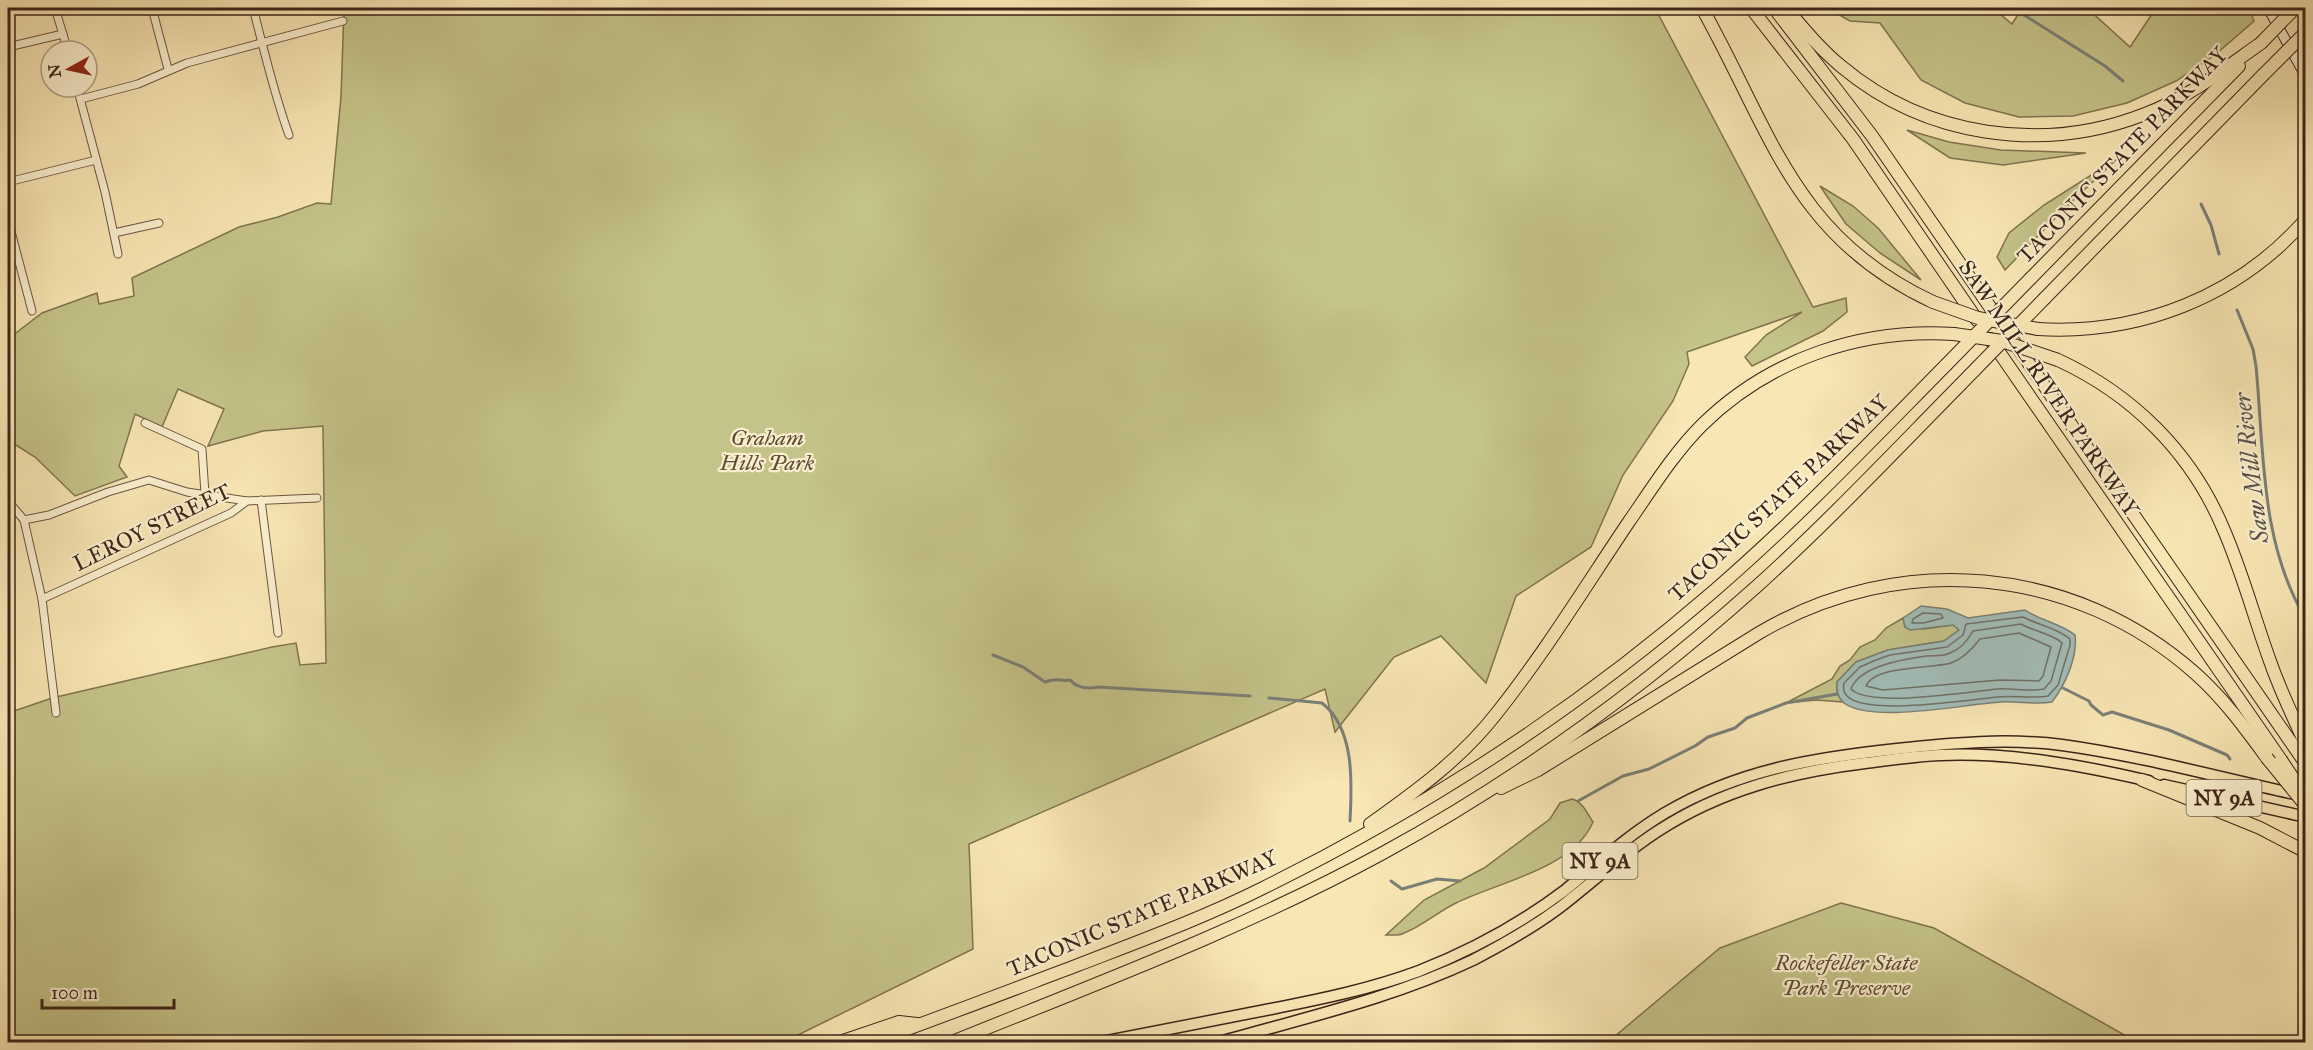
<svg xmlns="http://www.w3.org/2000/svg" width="2313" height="1050" viewBox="0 0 2313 1050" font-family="'IM FELL Great Primer',serif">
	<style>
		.green { fill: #c4c389; stroke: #807451; stroke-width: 1.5 }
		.water { fill: #a2bdb8; stroke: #7a8078; stroke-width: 1.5 }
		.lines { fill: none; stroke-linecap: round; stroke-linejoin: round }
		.shore { stroke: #707068; stroke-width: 1.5 }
		.stream { stroke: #7a8078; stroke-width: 3 }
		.street-casing { stroke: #6c5440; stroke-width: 9 }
		.secondary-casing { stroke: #3d2419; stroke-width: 11 }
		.primary-casing { stroke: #3d2419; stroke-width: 13 }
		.highway-casing { stroke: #3d2419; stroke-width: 14 }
		.street { stroke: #faefce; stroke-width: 7 }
		.secondary { stroke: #faefce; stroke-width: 9 }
		.primary { stroke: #f8e6b4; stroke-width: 10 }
		.highway { stroke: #f8e6b4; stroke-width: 12 }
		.highway-bridge-casing { stroke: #3d2419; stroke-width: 14; stroke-linecap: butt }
		.highway-bridge { stroke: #f8e6b4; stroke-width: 12 }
		.labels { text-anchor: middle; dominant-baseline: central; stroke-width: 4.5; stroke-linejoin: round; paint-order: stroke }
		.shield { fill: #faefce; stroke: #76614f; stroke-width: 1.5 }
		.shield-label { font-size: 21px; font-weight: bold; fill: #3d2419 }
		.street-label { font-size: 22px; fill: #3d2419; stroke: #faefce }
		.park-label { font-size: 22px; font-style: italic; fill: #5f4c35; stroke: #faefce }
		.water-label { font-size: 24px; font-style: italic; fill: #5b5249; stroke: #faefce }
	</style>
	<rect width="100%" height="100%" fill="#f8e6b4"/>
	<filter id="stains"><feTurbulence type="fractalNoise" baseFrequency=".00333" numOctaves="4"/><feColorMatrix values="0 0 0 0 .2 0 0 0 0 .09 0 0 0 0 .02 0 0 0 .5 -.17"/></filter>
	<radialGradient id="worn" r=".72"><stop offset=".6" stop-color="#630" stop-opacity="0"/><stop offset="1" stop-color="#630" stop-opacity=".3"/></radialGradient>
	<g class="green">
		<polygon points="344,8 1655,8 1813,307 1846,298 1847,312 1823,331 1752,366 1745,357 1766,335 1802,312 1687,352 1689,364 1673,401 1623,475 1591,547 1516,596 1486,683 1441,636 1394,657 1335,732 1325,689 969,844 973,949 798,1035 779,1042 8,1042 8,713 52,698 272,647 296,643 300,665 326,663 323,426 263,431 208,446 224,409 178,389 162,427 135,414 119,466 127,477 75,496 35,457 8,440 8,339 42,313 97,293 99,304 134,296 132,278 239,227 278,217 317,203 331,204 341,97"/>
		<polygon points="1827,8 1993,8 2012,24 2022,8 2087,8 2130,47 2156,8 2249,8 2254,21 2215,55 2176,81 2127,103 2073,116 2019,117 1965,103 1921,80 1880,23 1850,21"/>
		<polygon points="1907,130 1949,142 2001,150 2086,153 2003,165 1950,158"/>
		<polygon points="2118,158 2063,210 2005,270 1997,257 2009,233 2044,205"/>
		<polygon points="1820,186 1853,206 1878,228 1921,280 1880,253 1846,224"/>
		<polygon points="1903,618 1905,627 1924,629 1953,625 1959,630 1944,641 1888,650 1856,662 1837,682 1837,694 1844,702 1816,700 1786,703 1832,679 1840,666 1850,660 1860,647 1875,640 1886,628"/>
		<path d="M1572,799C1583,802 1587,813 1593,822C1573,869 1498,882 1456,903C1439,911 1421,927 1404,933C1399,936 1391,935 1386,935L1424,900L1484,868L1550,819L1560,803Z"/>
		<polygon points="1841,903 1934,928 2137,1042 1608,1042 1720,948"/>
	</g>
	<path class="water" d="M1921,606L1947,609L1968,618L2025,610C2041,621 2060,623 2075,635C2078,657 2065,685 2052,702C2035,705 2019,701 2001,702C1965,704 1872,724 1844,703C1837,697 1837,690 1837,682L1856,662L1888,650L1944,641L1959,630L1953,625L1910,630L1905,627L1903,618Z"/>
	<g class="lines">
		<g class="shore">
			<polygon points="1923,613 1941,614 1943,618 1923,623 1912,623 1913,619"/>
			<path d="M2023,617C2038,625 2057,628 2070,639V645L2058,685L2048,696C2031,699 2014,695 1997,697C1968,700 1866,716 1847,696C1843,692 1843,688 1844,683L1860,667L1876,660L1890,655L1947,647L1963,635L1966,624Z"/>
			<path d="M2021,624C2033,631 2053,634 2062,643L2051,681L2044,689C2029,692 2013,688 1997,689C1969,692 1869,708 1851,689C1859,666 1905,659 1926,656C1934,655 1943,657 1950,653C1961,649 1968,640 1973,631Z"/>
			<path d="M2019,633L2051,647L2043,676L2039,681L2000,680L1883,690L1866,686C1875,665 1932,669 1951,663C1963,659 1973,648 1980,639Z"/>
		</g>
		<g class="stream">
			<polyline points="2013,8 2105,66 2123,81"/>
			<polyline points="2201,204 2211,225 2219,254"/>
			<path d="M2237,310L2253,349L2256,366C2264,450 2260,544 2306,619"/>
			<path d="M993,655L1023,667L1045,682C1059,677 1060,682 1070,680C1077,688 1088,689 1098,687L1250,696"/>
			<polyline points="2063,688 2089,701 2091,705 2103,715 2112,712 2169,730 2227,755 2230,759"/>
			<path d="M1269,698L1322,703C1355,729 1352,783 1350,821"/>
			<polyline points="1578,801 1623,776 1649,769 1695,746 1708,737 1735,728 1747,718 1786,703 1837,694"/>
			<polyline points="1391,881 1402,889 1437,879 1460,881"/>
		</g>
		<g class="street-casing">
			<g id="street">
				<polyline points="55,8 68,51"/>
				<polyline points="152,8 168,69"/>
				<path d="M253,8C264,50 274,94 289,135"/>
				<polyline points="8,47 63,34"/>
				<polyline points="77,87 105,192 118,254"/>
				<polyline points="81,99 138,84 187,63 343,21"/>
				<polyline points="8,182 96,160"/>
				<polyline points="8,220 32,311"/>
				<polyline points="114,233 159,223"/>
				<polyline points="145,423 202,449 205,494"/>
				<polyline points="261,500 278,633"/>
				<polyline points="8,501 24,520 42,599 56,713"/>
				<polyline points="24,520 49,515 108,492 149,480 187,492 247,501 317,498"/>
				<polyline points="42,599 231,513 247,501"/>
			</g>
		</g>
		<g class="secondary-casing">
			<polyline id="secondary" points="2268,8 2306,77"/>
		</g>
		<g class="primary-casing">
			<g id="primary">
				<polyline points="2164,785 2306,817"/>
				<path d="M1102,1042C1158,1031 1214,1020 1271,1009C1321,999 1371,989 1419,971C1470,951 1520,924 1564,891C1597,864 1628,835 1665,813C1738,770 1813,758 1897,749C1952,743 2007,738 2062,745C2142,756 2221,778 2299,795"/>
				<path d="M1220,1042C1304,1018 1393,998 1473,960C1502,945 1532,928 1559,908C1592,883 1622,854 1658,831C1721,790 1791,772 1865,763C1890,760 1915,756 1940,755C2010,752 2080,765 2149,781"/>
			</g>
		</g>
		<g class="highway-casing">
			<g id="highway">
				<path d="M1702,8C1771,131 1793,237 1933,302"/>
				<polyline points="1751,8 1853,139 1977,320"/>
				<polyline points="1774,8 1872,136 2001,323"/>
				<path d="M1786,8C1803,28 1820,49 1842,67C1926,137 2043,154 2145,114C2188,98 2224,69 2261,43"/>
				<polyline points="2031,278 2239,66"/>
				<polyline points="2045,298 2263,75"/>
				<path d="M2038,329C2139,335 2238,297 2306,219"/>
				<polyline points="1990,339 2281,760"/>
				<polyline points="2014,342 2306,764"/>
				<path d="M2058,360C2132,394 2191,452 2223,528C2242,571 2254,617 2270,661C2280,690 2293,717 2306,745"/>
				<polyline points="2142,780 2260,828 2306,852"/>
				<path d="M1501,788L1538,770L1759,633C1899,550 2074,565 2196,674C2224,699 2245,728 2267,758"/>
				<path d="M1370,824C1416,791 1461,759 1496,714C1544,654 1585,587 1628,523C1651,490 1673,454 1702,425C1769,359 1861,328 1954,334"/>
				<polyline points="840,1042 899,1022 917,1024"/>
				<path d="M872,1042C941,1017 1009,991 1078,965C1140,941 1203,918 1263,888C1425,808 1578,709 1715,590C1796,520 1871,441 1946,365"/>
				<path d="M952,1042C1098,983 1245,928 1383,853C1517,780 1643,688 1756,587C1827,523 1893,453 1960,385"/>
			</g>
		</g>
		<use href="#street" class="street"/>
		<use href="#secondary" class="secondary"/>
		<use href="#primary" class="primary"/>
		<use href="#highway" class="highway"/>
		<g class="highway-bridge-casing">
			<g id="highway-bridge">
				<polyline points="2261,43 2295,8"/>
				<polyline points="2263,75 2306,32"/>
				<polyline points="1933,302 1978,318 2038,329"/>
				<polyline points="1954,334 2002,341 2058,360"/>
				<polyline points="1946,365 2031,278"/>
				<polyline points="1960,385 2045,298"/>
				<polyline points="2267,758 2306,806"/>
				<polyline points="2281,760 2297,784"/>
			</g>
		</g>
		<use href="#highway-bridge" class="highway-bridge"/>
	</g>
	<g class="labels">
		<g class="shield">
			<rect x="2186.5" y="780" width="75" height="36" rx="4.5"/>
			<rect x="1562.5" y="843" width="75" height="36" rx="4.5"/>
		</g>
		<g class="shield-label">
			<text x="2224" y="798">NY 9A</text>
			<text x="1600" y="861">NY 9A</text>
		</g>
		<g class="street-label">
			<text transform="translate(2122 155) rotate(-46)">TACONIC STATE PARKWAY</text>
			<text transform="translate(2049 388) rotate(56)">SAW MILL RIVER PARKWAY</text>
			<text transform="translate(1778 498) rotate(-43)">TACONIC STATE PARKWAY</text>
			<text transform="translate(152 527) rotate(-26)">LEROY STREET</text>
			<text transform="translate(1142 913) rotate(-23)">TACONIC STATE PARKWAY</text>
		</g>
		<g class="park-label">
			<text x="767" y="437">Graham<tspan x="767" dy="25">Hills Park</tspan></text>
			<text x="1846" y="962">Rockefeller State<tspan x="1846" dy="25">Park Preserve</tspan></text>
		</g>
		<g class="water-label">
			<text transform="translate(2251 468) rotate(-97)">Saw Mill River</text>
		</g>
	</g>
	<rect width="2313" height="1050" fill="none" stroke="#f8e6b4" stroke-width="30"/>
	<rect x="9" y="9" width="2295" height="1032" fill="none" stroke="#3d2419" stroke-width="3"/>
	<rect x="15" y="15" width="2283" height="1020" fill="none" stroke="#3d2419" stroke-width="1.5"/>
	<g transform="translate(69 69) rotate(262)"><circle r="28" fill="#faefce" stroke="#ae9e86" stroke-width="1.5"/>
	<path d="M0-4.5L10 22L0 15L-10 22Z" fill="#8f2418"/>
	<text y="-9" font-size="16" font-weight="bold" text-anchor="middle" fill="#3d2419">N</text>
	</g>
	<path d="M42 999v9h132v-9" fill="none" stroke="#3d2419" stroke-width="3"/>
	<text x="51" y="999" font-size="18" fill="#3d2419" stroke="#faefce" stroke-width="4.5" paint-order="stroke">100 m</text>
	<rect width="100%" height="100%" filter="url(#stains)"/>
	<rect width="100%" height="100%" fill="url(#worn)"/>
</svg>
